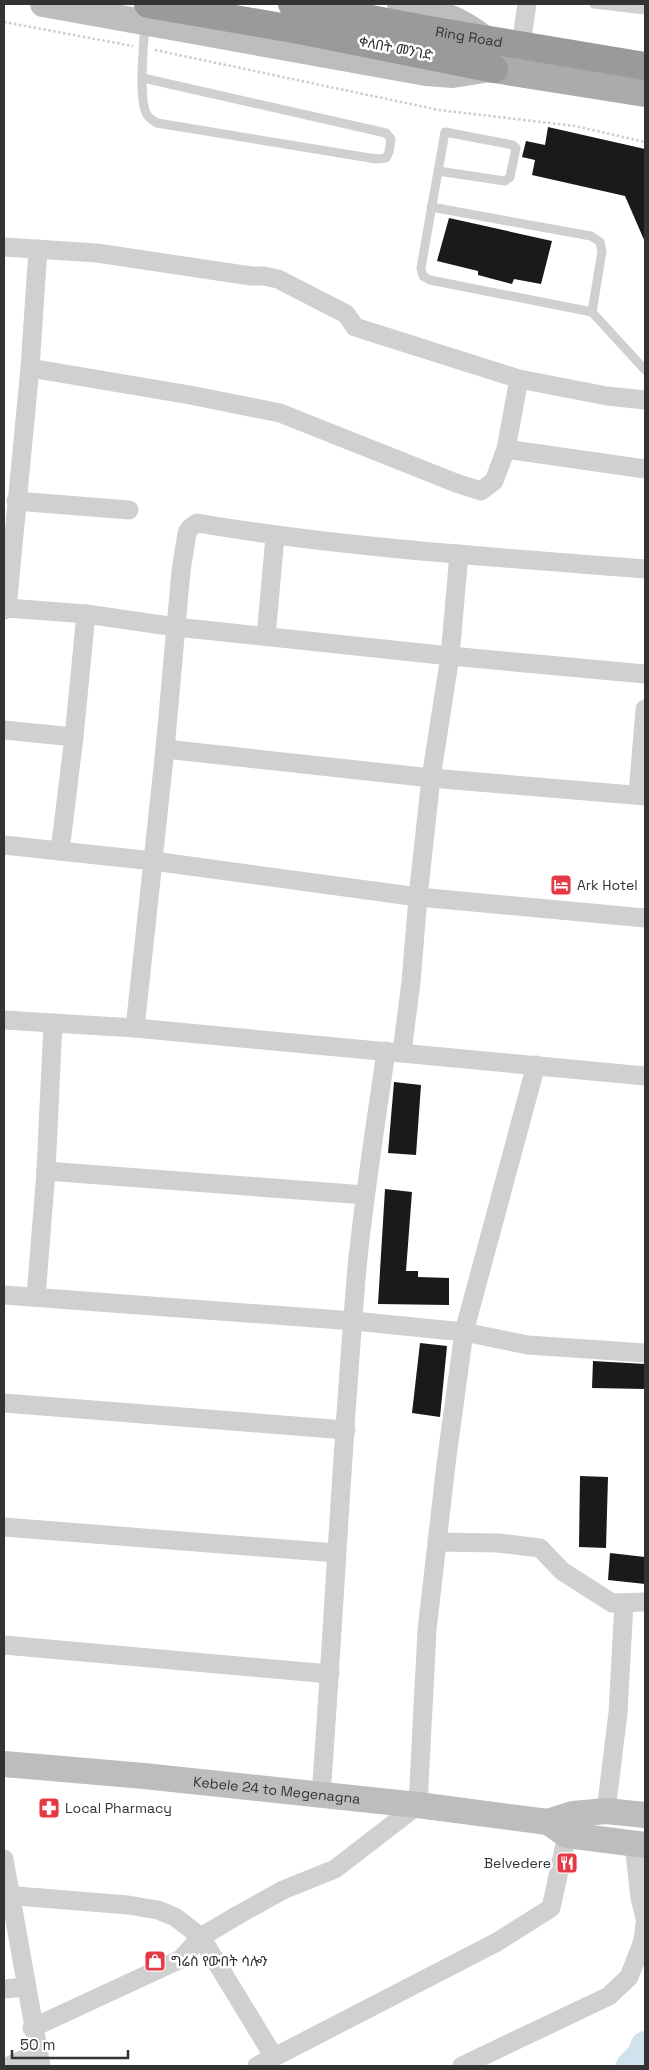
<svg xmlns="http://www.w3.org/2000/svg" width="649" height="2070" viewBox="0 0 649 2070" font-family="'Space Grotesk','Noto Sans Ethiopic',sans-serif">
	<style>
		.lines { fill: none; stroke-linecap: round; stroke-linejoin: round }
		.river { stroke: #cfe2ee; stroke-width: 28 }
		.building { fill: #1a1a1a }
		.path { stroke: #cdcdcd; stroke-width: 2.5; stroke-dasharray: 2.5 2.5; stroke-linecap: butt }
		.lane { stroke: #d0d0d0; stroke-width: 9 }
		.street { stroke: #d0d0d0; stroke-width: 19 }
		.secondary { stroke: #bdbdbd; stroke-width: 26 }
		.primary { stroke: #ababab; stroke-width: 28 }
		.highway { stroke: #9a9a9a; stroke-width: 28 }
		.labels { text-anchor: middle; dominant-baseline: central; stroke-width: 5; stroke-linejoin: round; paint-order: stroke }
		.street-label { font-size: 14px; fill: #333; stroke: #fff }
		.poi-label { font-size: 14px; fill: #333; stroke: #fff; text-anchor: start }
	</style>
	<rect width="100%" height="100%" fill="#fff"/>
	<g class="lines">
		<polyline class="river" points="630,2066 640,2056 645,2045"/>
	</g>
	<g class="building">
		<polygon points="548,127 645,149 645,242 625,196 532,175 535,160 522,157 526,141 545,145"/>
		<polygon points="449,218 552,241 541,284 514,279 512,284 478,275 478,271 437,261"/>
		<polygon points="394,1082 421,1085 416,1155 388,1153"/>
		<polygon points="385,1189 412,1192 406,1271 418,1271 418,1277 449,1278 449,1305 378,1304"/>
		<polygon points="420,1343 447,1346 440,1417 412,1413"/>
		<polygon points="593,1361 645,1364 645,1389 592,1388"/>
		<polygon points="580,1476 608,1477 606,1548 579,1547"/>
		<polygon points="610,1553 645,1557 645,1584 608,1580"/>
	</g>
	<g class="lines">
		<g class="path">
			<polyline points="4,22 133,46"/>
			<polyline points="155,50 439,110 575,126 645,142"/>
		</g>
		<g class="lane">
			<polyline points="594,4 645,10"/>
			<path d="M143,78L386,133L391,139L389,152L386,158L376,159L157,123C154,121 150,119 148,116C137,103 144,43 145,24"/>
			<polyline points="438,171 505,181 510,177 516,148 513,145 445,132 421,268 423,276 430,280 592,312"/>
			<polyline points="431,207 591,236 600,242 602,251 592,312 645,370"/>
		</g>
		<g class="street">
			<polyline points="521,45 527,4"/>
			<polyline points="4,247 97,253 251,276 264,276 278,279 346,314 355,327 519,379 607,396 645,400"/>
			<polyline points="30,368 190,395 280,413 456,483 481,491 494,481 506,449 519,379"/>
			<polyline points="506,449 645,469"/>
			<polyline points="16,501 129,510"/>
			<polyline points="7,608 30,368 38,249"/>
			<polyline points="4,610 7,608 86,614 176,627 450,656 645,674"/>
			<polyline points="266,636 275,537"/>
			<polyline points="4,730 74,737"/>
			<polyline points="165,749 431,778 645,796"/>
			<polyline points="638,795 645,709"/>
			<polyline points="4,845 153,861 418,897 645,918"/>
			<polyline points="60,851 74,737 86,614"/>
			<polyline points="4,1020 135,1028 645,1076"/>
			<path d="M135,1028L165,749L181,571L187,533L190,528L197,523C345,548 495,557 645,569"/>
			<polyline points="402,1052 411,982 418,897 431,778 450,656 459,554"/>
			<polyline points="46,1171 365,1195"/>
			<polyline points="4,1295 354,1321 464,1332 528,1345 645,1353"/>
			<polyline points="36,1297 46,1171 53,1023"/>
			<polyline points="4,1403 346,1430"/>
			<polyline points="4,1527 336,1553"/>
			<polyline points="437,1542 498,1543 540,1548 562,1571 612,1603 645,1602"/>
			<polyline points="4,1645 330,1674"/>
			<path d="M321,1795C334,1619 342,1443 357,1268C364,1195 376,1123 386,1051"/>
			<polyline points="606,1811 618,1713 624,1603"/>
			<polyline points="634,1844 640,1898 645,1918"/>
			<polyline points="4,1859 41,2066"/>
			<polyline points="4,1895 128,1905 158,1910 175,1917 201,1937 274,2057"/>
			<polyline points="4,1989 26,1987"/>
			<polyline points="32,2028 181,1959 201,1937 238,1915 283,1890 335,1869 418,1805 427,1630 446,1464 464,1332 536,1065"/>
			<polyline points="9,2066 38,2052"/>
			<polyline points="257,2066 497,1942 551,1908 567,1835"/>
			<polyline points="462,2066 609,1996 629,1977 643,1941 645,1924"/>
		</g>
		<g class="secondary">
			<polyline points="43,4 426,73 453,75 490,69"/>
			<path d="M400,4C438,12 457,16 488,41"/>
			<path id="s1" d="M4,1764L144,1776L418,1805L548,1822L573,1814L606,1811L645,1815"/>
			<polyline points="548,1822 567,1835 645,1845"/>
		</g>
		<polyline class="primary" points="494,69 645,93"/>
		<g class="highway">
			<polyline points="148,4 299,30 494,69"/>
			<path id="s2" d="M292,4L429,30L645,66"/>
		</g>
	</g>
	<defs>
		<g id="hotel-square" transform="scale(1.125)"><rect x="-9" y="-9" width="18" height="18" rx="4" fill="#e63946" stroke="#fff"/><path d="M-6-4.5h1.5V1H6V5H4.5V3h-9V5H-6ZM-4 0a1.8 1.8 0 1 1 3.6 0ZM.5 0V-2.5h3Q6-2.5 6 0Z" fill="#fff"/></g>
		<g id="pharmacy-square" transform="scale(1.125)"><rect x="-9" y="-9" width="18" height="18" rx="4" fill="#e63946" stroke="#fff"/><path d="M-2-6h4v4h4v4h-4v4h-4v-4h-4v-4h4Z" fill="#fff"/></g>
		<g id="restaurant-square" transform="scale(1.125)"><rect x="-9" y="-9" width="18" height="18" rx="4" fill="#e63946" stroke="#fff"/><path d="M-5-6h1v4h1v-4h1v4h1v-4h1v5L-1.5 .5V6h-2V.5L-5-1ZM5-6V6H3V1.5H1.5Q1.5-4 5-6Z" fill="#fff"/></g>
		<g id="shop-square" transform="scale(1.125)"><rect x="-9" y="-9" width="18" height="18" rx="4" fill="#e63946" stroke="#fff"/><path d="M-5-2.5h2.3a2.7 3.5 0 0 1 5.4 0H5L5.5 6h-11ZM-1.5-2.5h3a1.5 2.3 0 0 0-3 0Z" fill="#fff"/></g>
	</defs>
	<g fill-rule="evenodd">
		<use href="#hotel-square" x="561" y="885"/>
		<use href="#pharmacy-square" x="49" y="1808"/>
		<use href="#restaurant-square" x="567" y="1863"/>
		<use href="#shop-square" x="155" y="1961"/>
	</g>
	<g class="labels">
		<g class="street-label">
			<text stroke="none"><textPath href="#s2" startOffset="180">Ring Road</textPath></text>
			<text transform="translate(396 48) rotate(11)">ቀለበት መንገድ</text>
			<text stroke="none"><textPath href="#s1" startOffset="274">Kebele 24 to Megenagna</textPath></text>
		</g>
		<g class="poi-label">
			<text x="577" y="885">Ark Hotel</text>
			<text x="65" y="1808">Local Pharmacy</text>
			<text x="551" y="1863" text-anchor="end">Belvedere</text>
			<text x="171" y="1961">ግሬስ የውበት ሳሎን</text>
		</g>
	</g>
	<rect width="649" height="2070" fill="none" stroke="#333333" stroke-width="10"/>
	<path d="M12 2050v8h116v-8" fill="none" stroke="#333333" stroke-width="2.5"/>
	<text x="20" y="2050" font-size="15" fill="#333333" stroke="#ffffff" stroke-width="4" paint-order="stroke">50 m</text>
</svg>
